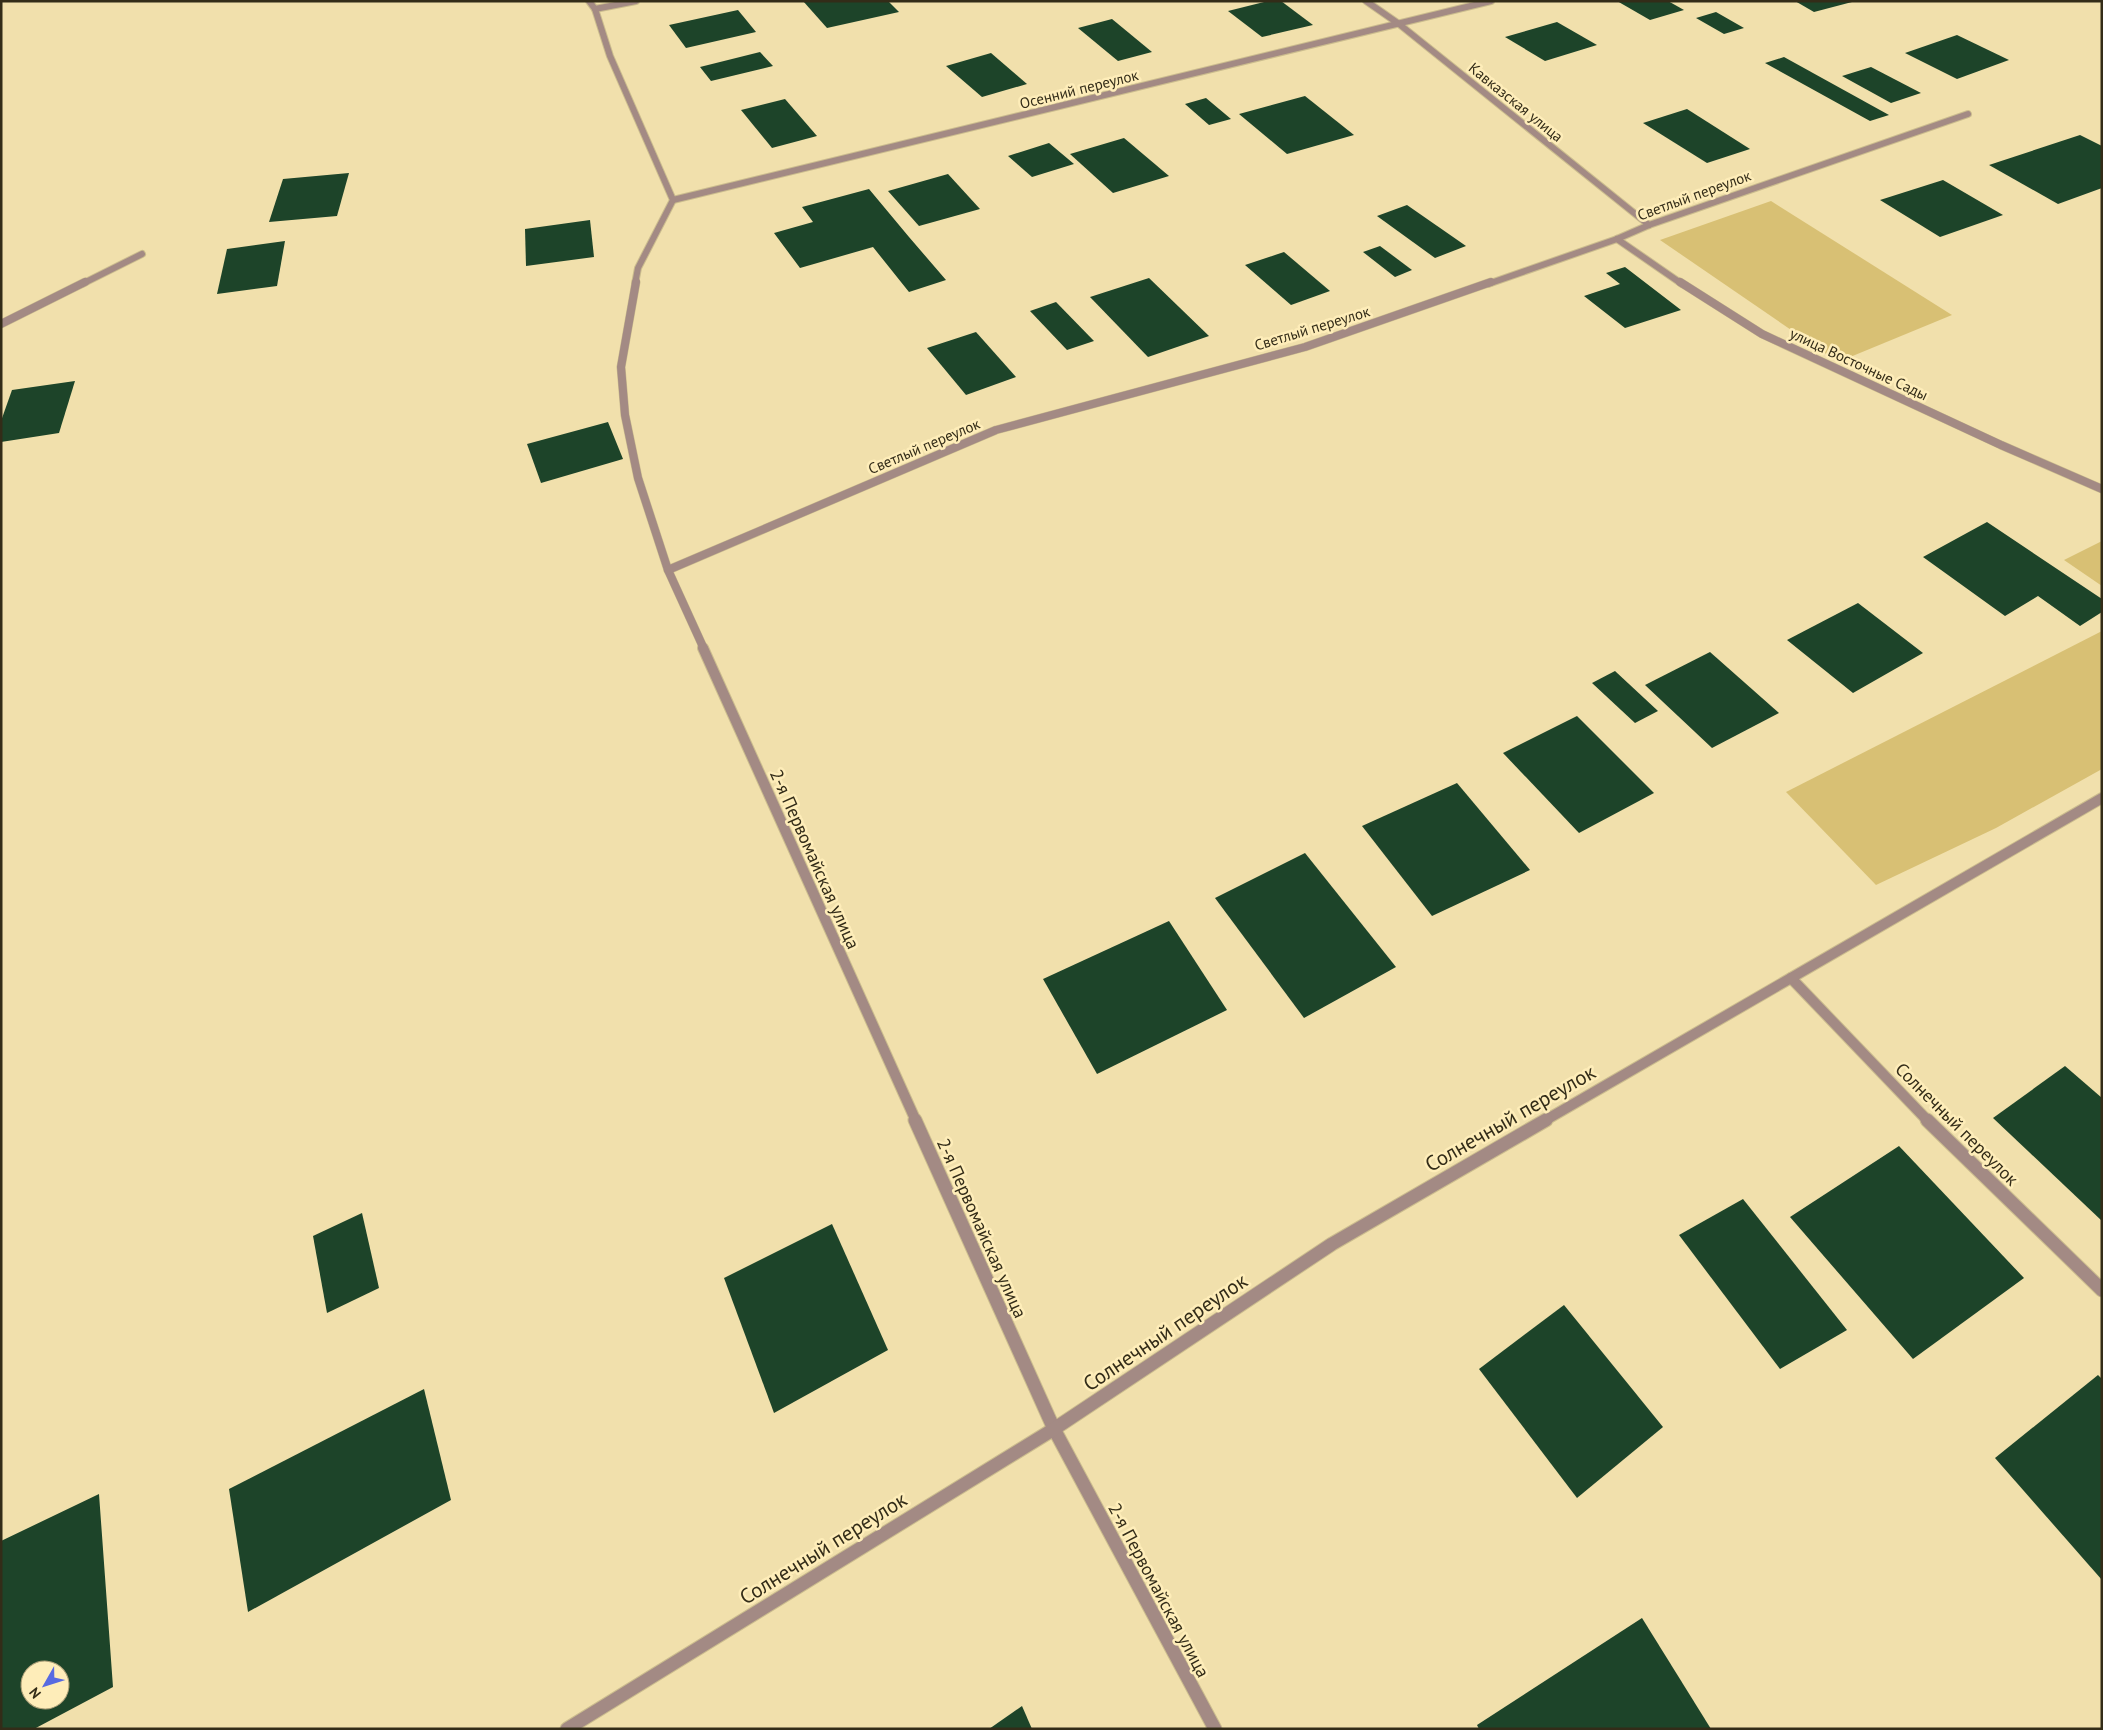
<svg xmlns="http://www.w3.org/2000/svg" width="2103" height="1730" viewBox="0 0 2103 1730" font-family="'PT Sans',sans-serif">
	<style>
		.green { fill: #d8c074 }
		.building { fill: #1d4429; fill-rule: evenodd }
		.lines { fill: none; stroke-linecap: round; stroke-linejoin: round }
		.lane-casing { stroke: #cbbc8e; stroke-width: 8 }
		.street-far3-casing { stroke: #cbbc8e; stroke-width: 8 }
		.street-far2-casing { stroke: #cbbc8e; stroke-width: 9 }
		.street-far1-casing { stroke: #cbbc8e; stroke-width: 12 }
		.street-casing { stroke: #cbbc8e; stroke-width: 15 }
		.lane { stroke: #a38a84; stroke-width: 6 }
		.street-far3 { stroke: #a38a84; stroke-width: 6 }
		.street-far2 { stroke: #a38a84; stroke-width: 8 }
		.street-far1 { stroke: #a38a84; stroke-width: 10 }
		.street { stroke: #a38a84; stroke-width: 13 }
		.labels { text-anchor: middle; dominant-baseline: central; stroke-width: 5; stroke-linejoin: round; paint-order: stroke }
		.far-street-label { font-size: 15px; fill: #332c18; stroke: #feedb9 }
		.street-label { font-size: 18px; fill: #332c18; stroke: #feedb9 }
		.near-street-label { font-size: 21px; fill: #332c18; stroke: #feedb9 }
	</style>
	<rect width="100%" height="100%" fill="#f1e0ac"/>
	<g class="green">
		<polygon points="1771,201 1952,315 1838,362 1660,240"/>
		<polygon points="2102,541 2102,586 2064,560"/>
		<polygon points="2102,631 2102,769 1996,828 1876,885 1786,792"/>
	</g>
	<g class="building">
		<polygon points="803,1 888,1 899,12 827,28"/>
		<polygon points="1268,1 1281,1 1313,25 1262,37 1228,11"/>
		<polygon points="1617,1 1668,1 1684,10 1650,20"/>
		<polygon points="1795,1 1852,1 1852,2 1814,12"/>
		<polygon points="738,10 756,32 686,48 669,25"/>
		<polygon points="1716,12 1744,28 1724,34 1696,18"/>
		<polygon points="1112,19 1152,52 1118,61 1078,28"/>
		<polygon points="1557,22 1597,45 1545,61 1505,37"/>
		<polygon points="1957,35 2009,60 1957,79 1905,53"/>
		<polygon points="760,52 773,66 711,81 700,67"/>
		<polygon points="991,53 1027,84 982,97 946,66"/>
		<polygon points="1784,57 1889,115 1870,121 1765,63"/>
		<polygon points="1871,67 1921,93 1891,103 1842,76"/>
		<polygon points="1305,96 1354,135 1287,154 1239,114"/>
		<polygon points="1206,98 1231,119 1209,125 1185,104"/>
		<polygon points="785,99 817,136 772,148 741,110"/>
		<polygon points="1687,109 1750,149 1707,163 1643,123"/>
		<polygon points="2080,135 2102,146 2102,188 2058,204 1989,165"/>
		<polygon points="1124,138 1169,176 1113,193 1070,154"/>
		<polygon points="1049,143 1074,164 1032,177 1008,156"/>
		<polygon points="349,173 337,216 269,222 283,179"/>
		<polygon points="948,174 980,209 919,226 888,191"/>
		<polygon points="1943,180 2003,215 1940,237 1880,200"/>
		<polygon points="869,189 909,237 946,280 909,292 873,247 800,268 774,233 813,222 802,207"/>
		<polygon points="1407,205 1466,246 1435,258 1377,216"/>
		<polygon points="590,220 594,257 526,266 525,229"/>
		<polygon points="285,241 277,286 217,294 227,249"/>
		<polygon points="1380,246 1412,270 1395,277 1363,252"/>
		<polygon points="1284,252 1330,291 1291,305 1245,265"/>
		<polygon points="1625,267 1681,310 1625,328 1584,296 1620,284 1606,273"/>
		<polygon points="1149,278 1209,336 1148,357 1090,297"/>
		<polygon points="1056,302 1094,341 1067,350 1030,311"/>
		<polygon points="976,332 1016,377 966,395 927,348"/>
		<polygon points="75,381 59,433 1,442 1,421 12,390"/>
		<polygon points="608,422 623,459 541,483 527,444"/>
		<polygon points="1987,522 2102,599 2102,612 2080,626 2038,596 2005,616 1923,557"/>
		<polygon points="1858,603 1923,653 1853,693 1787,640"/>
		<polygon points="1710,652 1779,713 1712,748 1645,685"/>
		<polygon points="1615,671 1658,711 1635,723 1592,683"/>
		<polygon points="1577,716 1654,793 1579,833 1503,753"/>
		<polygon points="1457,783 1530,870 1432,916 1362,826"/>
		<polygon points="1305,853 1396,967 1304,1018 1215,898"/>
		<polygon points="1169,921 1227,1010 1097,1074 1043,979"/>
		<polygon points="2065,1066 2102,1098 2102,1221 1993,1118"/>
		<polygon points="1899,1146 2024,1278 1913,1359 1790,1217"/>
		<polygon points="1743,1199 1847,1330 1780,1369 1679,1235"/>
		<polygon points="362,1213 379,1288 327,1313 313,1236"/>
		<polygon points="832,1224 888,1350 774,1413 724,1278"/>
		<polygon points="1564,1305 1663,1427 1577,1498 1479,1369"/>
		<polygon points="2098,1375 2102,1379 2102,1580 1995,1458"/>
		<polygon points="424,1389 451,1500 248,1612 229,1489"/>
		<path d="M99,1494L113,1687L34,1729H1V1541ZM30,1670H60V1700H30Z"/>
		<polygon points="1642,1618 1711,1729 1479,1729 1477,1725"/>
		<polygon points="1022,1706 1032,1729 989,1729"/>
	</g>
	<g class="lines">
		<g class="lane-casing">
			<polyline id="lane" points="589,1 595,9"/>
		</g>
		<g class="street-far3-casing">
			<g id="street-far3">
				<polyline points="1366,1 1399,24 1649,225"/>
				<polyline points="673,200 1491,1"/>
				<polyline points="1617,239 1682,284"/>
				<polyline points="82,284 142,254"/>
				<polyline points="635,284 638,268 673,200 610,56 595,9 636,1"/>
				<polyline points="1488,284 1617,239 1649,225 1968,114"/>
			</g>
		</g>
		<g class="street-far2-casing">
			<g id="street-far2">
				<polyline points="636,282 621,367 625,415 638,478 668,570 704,649"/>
				<polyline points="1680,282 1762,334 2001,445 2102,489"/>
				<polyline points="1,324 85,282"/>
				<polyline points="668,570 996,430 1305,347 1491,282"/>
			</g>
		</g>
		<g class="street-far1-casing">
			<g id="street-far1">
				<polyline points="703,648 916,1121"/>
				<polyline points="1791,978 1928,1121"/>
				<polyline points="1544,1121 2102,798"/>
			</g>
		</g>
		<g class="street-casing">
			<g id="street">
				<polyline points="915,1120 1054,1429 1215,1729"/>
				<polyline points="1927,1120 2102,1290"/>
				<polyline points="567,1729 1054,1429 1332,1244 1546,1120"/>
			</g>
		</g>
		<use href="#lane" class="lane"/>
		<use href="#street-far3" class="street-far3"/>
		<use href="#street-far2" class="street-far2"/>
		<use href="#street-far1" class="street-far1"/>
		<use href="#street" class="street"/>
	</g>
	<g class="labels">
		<g class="far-street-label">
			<text transform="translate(1079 89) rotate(-14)">Осенний переулок</text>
			<text transform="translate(1516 102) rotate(39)">Кавказcкая улица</text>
			<text transform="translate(1694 195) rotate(-20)">Светлый переулок</text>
			<text transform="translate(1312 328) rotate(-17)">Светлый переулок</text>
			<text transform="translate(1859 364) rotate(25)">улица Восточные Сады</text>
			<text transform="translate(924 446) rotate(-23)">Светлый переулок</text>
		</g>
		<g class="street-label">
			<text transform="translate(815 859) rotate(66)">2-я Первомайская улица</text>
			<text transform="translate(1957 1124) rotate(45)">Солнечный переулок</text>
			<text transform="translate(982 1228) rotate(66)">2-я Первомайская улица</text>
			<text transform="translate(1159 1590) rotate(62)">2-я Первомайская улица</text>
		</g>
		<g class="near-street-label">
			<text transform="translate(1510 1118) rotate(-30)">Солнечный переулок</text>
			<text transform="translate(1165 1332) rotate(-34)">Солнечный переулок</text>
			<text transform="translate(823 1548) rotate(-32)">Солнечный переулок</text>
		</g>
	</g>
	<rect width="2103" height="1730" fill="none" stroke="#332c18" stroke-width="5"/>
	<g transform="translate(45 1685) rotate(231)"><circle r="24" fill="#feedb9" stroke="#ada079"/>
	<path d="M0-4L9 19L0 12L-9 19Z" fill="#576ae1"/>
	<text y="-8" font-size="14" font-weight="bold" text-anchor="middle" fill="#332c18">N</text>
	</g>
</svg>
